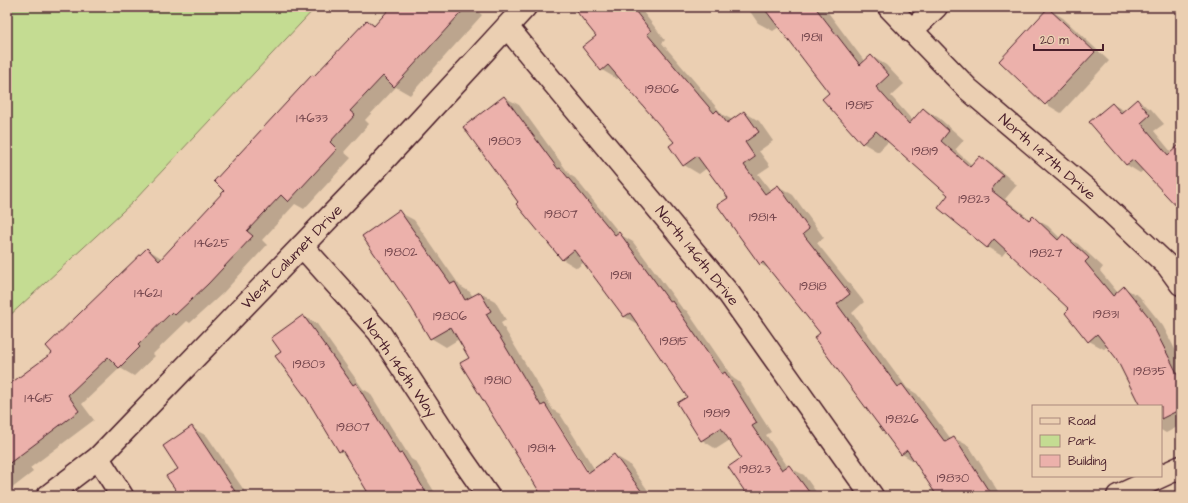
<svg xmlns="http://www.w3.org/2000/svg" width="1188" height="503" viewBox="0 0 1188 503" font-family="'Architects Daughter',sans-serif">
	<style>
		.green { fill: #c4dc92; stroke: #877e5e }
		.shadow { fill: #0003; fill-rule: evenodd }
		.building { fill: #ecb1ab; stroke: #4a1f2b }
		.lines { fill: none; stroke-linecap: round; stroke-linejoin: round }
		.minor-casing { stroke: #4a1f2b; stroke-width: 25 }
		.tertiary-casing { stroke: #4a1f2b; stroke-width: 25 }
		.minor { stroke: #ebcfb2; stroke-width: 22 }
		.tertiary { stroke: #ebcfb2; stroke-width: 22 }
		.labels { text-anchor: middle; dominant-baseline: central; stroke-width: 3; stroke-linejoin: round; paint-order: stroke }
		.number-label { font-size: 13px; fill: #72444b }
		.street-label { font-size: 15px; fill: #4a1f2b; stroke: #ebcfb2 }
	</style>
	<rect width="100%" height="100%" fill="#ebcfb2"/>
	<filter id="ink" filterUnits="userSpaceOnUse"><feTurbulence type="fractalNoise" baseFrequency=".025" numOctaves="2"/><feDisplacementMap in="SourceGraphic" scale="8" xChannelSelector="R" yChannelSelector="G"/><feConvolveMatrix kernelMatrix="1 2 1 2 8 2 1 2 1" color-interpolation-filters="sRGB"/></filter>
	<g filter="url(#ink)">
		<polygon class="green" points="7,7 316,7 134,201 7,318"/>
		<g class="shadow">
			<polygon points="392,7 478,7 476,10 482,15 410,95 396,87 365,120 369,124 344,152 351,158 304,209 295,204 262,240 267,245 223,293 190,323 187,321 153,354 155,356 134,376 120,368 82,404 94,420 30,468 33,472 11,489 7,486 7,388 53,353 147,249 163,259 226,191 314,77 368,21 376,26"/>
			<polygon points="581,7 639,7 665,40 662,43 723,115 733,120 744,112 759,121 773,141 759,151 770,166 758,174 771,191 778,186 793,195 824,238 817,243 864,302 852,313 907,388 917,394 951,439 954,438 969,446 1001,496 938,496 917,463 902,454 821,333 771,270 760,264 729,198 707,168 699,174 684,165 675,142 620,77 617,79 602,70 597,36"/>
			<polygon points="747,7 824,7 865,62 871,56 886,65 904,84 891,96 913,121 924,109 939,118 964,140 955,150 973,166 980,157 995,166 1017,185 1005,199 1031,220 1033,218 1048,226 1060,238 1063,235 1078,244 1103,267 1100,271 1118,293 1124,288 1139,296 1163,326 1181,361 1181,425 1166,433 1161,430 1161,406 1142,406 1117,357 1108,346 1104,349 1089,341 1071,309 1007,250 1002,256 987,247 949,195 889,141 878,152 863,143 830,93 779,27 773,31 758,23"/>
			<polygon points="1048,9 1063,18 1109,61 1061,113 1046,104"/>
			<polygon points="504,97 519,105 570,175 575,178 621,235 633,242 682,308 687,311 733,378 739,382 771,432 766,435 788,467 804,475 819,496 750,496 742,458 730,440 716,449 702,440 688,397 639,325 625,317 584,262 577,268 562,259 520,202"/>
			<polygon points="1137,101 1151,109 1164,124 1154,131 1172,153 1181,150 1181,209 1144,170 1140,173 1127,165 1091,122 1112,104 1125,111"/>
			<path d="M399,212L414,220L460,286L470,292L473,297L480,293L495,301L506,320L501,323L553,410L560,414L595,470L614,455L629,464L652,496H543L459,339L446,347L431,338ZM547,409H549L592,477L590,478Z"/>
			<polygon points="303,316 317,324 363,389 370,393 411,459 416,462 437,496 371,496 345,454 340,451 282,352"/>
			<polygon points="192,428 207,436 248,496 181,496 179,469"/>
		</g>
		<g class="building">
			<polygon points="391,7 466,7 394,87 383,76 350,111 355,115 330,142 337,149 288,202 281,195 247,231 253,236 208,284 175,315 172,312 138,345 140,347 119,368 108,357 68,395 79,411 7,465 7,386 52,353 46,346 147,248 159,261 224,191 214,181 312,75 314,76 367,20 374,26"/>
			<polygon points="573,7 632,7 651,31 647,34 714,113 717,110 727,123 744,111 759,132 745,142 755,157 744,165 765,194 778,185 809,229 803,234 850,294 837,304 898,387 902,384 945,442 954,437 992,496 937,496 907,450 901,455 814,338 820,333 763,262 760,265 717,205 728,198 697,156 683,166 669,146 674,142 608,65 601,71 582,47 596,36"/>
			<polygon points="763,7 815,7 860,65 871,55 889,75 876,87 909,124 923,108 949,131 941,141 970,167 980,156 1003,175 991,190 1029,220 1033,216 1058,240 1063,234 1089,258 1085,262 1113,296 1124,286 1148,316 1181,381 1181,409 1161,419 1161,406 1140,406 1116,358 1097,334 1088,342 1065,313 1069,309 994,239 987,248 938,208 948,195 876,131 862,144 822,99 829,93"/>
			<polygon points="1048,8 1095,52 1045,105 999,61"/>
			<polygon points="504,96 558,169 560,168 615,235 619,232 670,302 672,301 722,374 725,372 757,423 752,426 782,470 789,465 812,496 748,496 728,467 741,458 721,428 701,441 677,403 687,397 630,313 624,317 574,250 562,260 516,204 518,202 463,127"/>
			<polygon points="1137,99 1150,115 1141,123 1168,155 1181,143 1181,211 1133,160 1126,165 1089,122 1112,103 1121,113"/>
			<polygon points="399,210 451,284 455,282 465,300 480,292 491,311 486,314 541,406 545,404 588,473 614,454 645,496 542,496 460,363 469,358 451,327 430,339 411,307 362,236"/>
			<polygon points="303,315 353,385 356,383 399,454 402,453 428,496 370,496 342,450 339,452 307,399 275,356 281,352 271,338"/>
			<polygon points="192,426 238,496 180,496 166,476 178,469 163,446"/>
		</g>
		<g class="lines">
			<g class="minor-casing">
				<g id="minor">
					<polyline points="889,7 968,89 1093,195 1168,266 1181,284"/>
					<polyline points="507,27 729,294 872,496"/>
					<polyline points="911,31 936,7"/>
					<polyline points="302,246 379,332 456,450 488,496"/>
					<polyline points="98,458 122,496"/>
					<polyline points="48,496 98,458 373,172 525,7"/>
				</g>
			</g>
			<g class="tertiary-casing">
				<polyline id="tertiary" points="1118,496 1181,467"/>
			</g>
			<use href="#minor" class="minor"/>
			<use href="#tertiary" class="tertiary"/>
		</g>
	</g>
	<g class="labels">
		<g class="number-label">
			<text x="812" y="37">19811</text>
			<text x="662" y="89">19806</text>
			<text x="860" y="105">19815</text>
			<text x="312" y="118">14633</text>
			<text x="505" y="141">19803</text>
			<text x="925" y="151">19819</text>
			<text x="974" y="199">19823</text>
			<text x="561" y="214">19807</text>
			<text x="763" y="217">19814</text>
			<text x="212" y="243">14625</text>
			<text x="401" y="252">19802</text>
			<text x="1046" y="253">19827</text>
			<text x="621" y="275">19811</text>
			<text x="813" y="286">19818</text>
			<text x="148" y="293">14621</text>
			<text x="1106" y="314">19831</text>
			<text x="450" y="316">19806</text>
			<text x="674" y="341">19815</text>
			<text x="309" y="364">19803</text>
			<text x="1150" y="371">19835</text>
			<text x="498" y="380">19810</text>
			<text x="39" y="398">14615</text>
			<text x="717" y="413">19819</text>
			<text x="902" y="419">19826</text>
			<text x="353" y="427">19807</text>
			<text x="542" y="448">19814</text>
			<text x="755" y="469">19823</text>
			<text x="953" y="478">19830</text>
		</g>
		<g class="street-label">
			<text transform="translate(1047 157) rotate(41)">North 147th Drive</text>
			<text transform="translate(697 256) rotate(51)">North 146th Drive</text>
			<text transform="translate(292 257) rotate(-46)">West Calumet Drive</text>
			<text transform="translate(400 368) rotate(55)">North 146th Way</text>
		</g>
	</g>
	<rect width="1188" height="503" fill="none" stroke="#ebcfb2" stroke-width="24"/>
	<rect x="12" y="12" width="1164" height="479" fill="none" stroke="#4a1f2b" stroke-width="1.5" filter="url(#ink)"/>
	<rect x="1032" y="405" width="130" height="72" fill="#ebcfb2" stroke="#ab897c"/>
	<rect x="1040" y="418" width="20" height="6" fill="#ebcfb2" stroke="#ab897c"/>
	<text x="1068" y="425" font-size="12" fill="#4a1f2b">Road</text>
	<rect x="1040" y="435" width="20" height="12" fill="#c4dc92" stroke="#ab897c"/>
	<text x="1068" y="445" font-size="12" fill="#4a1f2b">Park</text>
	<rect x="1040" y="455" width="20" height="12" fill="#ecb1ab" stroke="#ab897c"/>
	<text x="1068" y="465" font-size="12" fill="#4a1f2b">Building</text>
	<path d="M1034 44v6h69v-6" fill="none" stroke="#4a1f2b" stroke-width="2"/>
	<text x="1040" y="44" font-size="12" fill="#4a1f2b" stroke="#ebcfb2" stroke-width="3" paint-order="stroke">20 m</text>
</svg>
